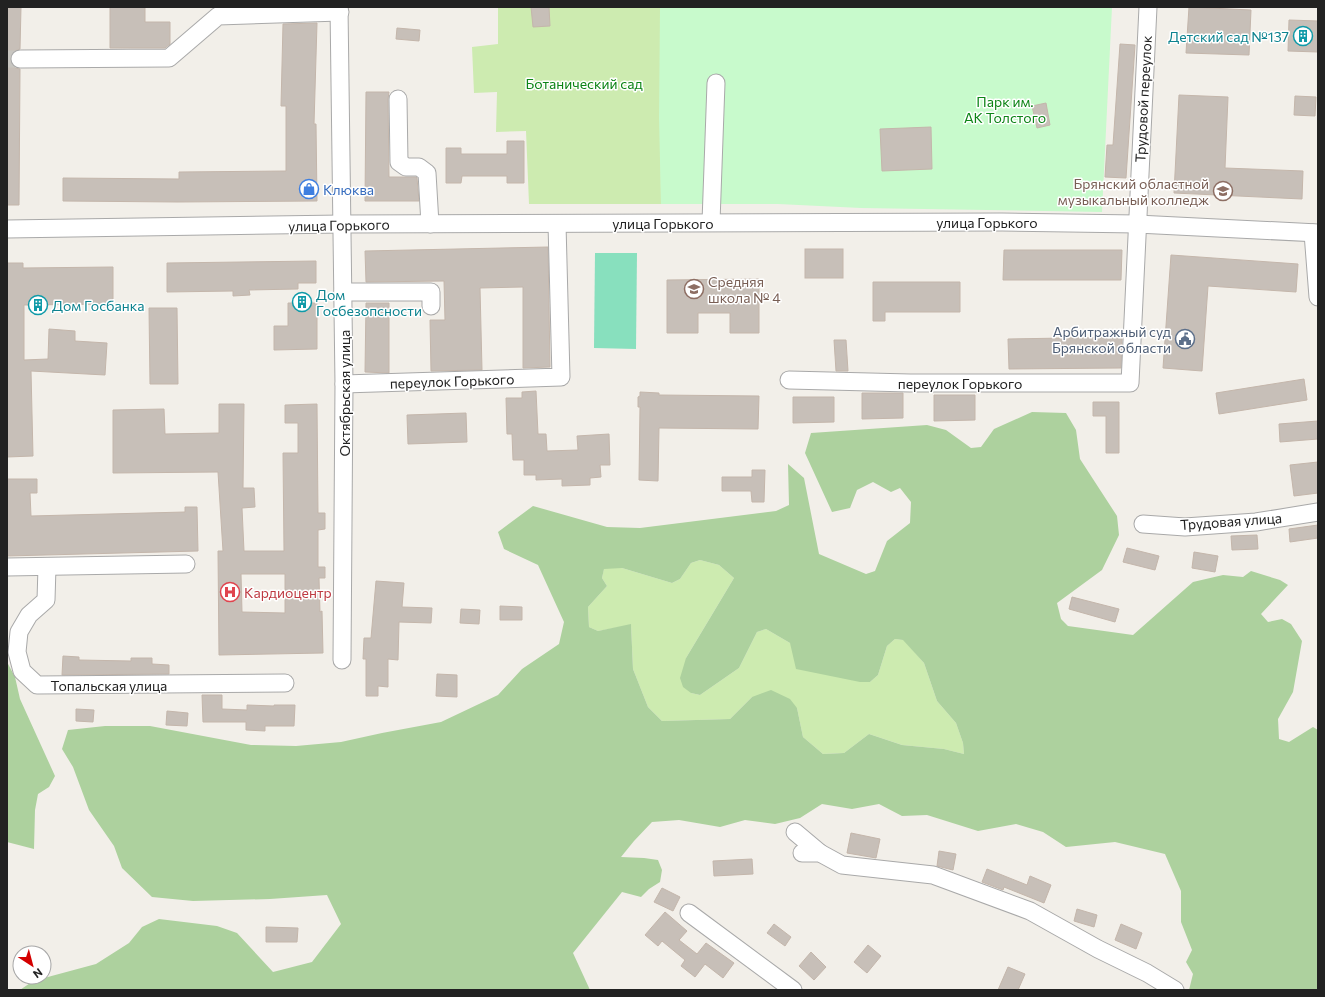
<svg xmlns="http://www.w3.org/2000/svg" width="1325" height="997" viewBox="0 0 1325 997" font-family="Commissioner,sans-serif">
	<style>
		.grass { fill: #cdebb0 }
		.forest { fill: #add19e; fill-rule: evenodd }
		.park { fill: #c8facc }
		.pitch { fill: #88e0be }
		.building { fill: #c7bfb8; stroke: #c4b6ab; fill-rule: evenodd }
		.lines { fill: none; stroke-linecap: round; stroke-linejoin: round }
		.minor-tunnel { stroke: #c8c6c1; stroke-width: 17; stroke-dasharray: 17 8; stroke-linecap: butt }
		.minor-casing { stroke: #a9a9a9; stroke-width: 19 }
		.minor { stroke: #fff; stroke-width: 17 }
		.labels { text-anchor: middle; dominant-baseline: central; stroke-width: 3; stroke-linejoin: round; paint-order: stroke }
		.culture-label { font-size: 14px; fill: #0d838f; stroke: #fff; text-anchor: start }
		.park-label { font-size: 14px; fill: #0c8416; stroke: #fff }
		.street-label { font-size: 14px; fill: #222; stroke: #fff }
		.education-label { font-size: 14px; fill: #785e54; stroke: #fff; text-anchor: end }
		.shop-label { font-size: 14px; fill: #366cbe; stroke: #fff; text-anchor: start }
		.service-label { font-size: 14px; fill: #4e5e75; stroke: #fff; text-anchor: end }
		.health-label { font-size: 14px; fill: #be3a42; stroke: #fff; text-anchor: start }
	</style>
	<rect width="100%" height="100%" fill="#f2efe9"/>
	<g class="grass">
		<polygon points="498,7 660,7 661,204 529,204 526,131 496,132 497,92 474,93 472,47 498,44"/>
		<polygon points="700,560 719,565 734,578 686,658 691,693 700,695 739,668 757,632 766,629 790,643 870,682 878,675 887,646 895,639 904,640 924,663 937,701 956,723 963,743 964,754 944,749 902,745 869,734 844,753 823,754 803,737 797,708 752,697 730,719 662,721 648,707 633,669 631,625 598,631 589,627 588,607 607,586 602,578 604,568 622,568 672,583 680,579 691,563"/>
	</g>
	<g class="forest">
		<path d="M1032,412L1066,413L1076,430L1080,459L1117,516L1119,535L1102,570L1057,603L1061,619L1068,626L1133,635L1193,582L1223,575L1243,577L1251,571L1280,580L1288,585L1261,614L1268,622L1282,619L1291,624L1302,641L1293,692L1278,719L1279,739L1289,742L1313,727L1318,730V990H1189L1193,974L1186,962L1192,950L1181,922V891L1165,854L1115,842L1066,847L1043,832L1016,824L978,831L927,815L902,816L879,804L852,809L822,804L800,818L775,824L745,820L720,827L679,820L652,822L634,841L621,857L644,858L658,860L662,870L660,882L649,889L641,897L622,892L573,953L590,990H20L33,981L96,964L129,943L142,927L159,919L217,926L237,933L273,972L312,962L341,924L327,895L270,899L193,901L152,897L122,868L114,846L89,810L73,767L62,749L68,730L105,726H150L251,745L296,746L341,742L382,733L441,722L498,695L522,669L559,644L564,622L538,565L504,549L498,532L533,506L607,527L640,528L776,511L789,505L788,464L804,478L819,554L866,574L875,571L887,541L910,523L911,502L900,488L891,492L873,482L857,490L850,508L832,512L805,453L811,433L927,425L946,430L971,448L981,447L994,429ZM700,560L719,565L734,578L686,658L680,678L683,687L691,693L700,695L739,668L757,632L766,629L790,643L796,669L860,682H870L878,675L887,646L895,639L903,640L924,663L937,701L956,723L963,743L964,754L944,749L902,745L869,734L844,753L823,754L803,737L797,708L790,699L771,690L752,697L730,719L662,721L648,707L633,669L631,624L598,631L589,627L588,607L607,586L602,578L604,569L622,568L672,583L680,579L691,563Z"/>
		<polygon points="7,662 15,677 20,699 55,776 49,787 38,794 35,810 34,849 7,842"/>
	</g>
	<polygon class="park" points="660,7 1112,7 1102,212 861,208 778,204 661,204 659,118"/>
	<polygon class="pitch" points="595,253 637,253 636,349 594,348"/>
	<g class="building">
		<polygon points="7,7 21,7 20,49 15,51 12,54 10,59 12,64 15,68 20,69 19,205 7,205"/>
		<polygon points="110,7 145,7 145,22 170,22 170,44 165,48 110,48"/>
		<polygon points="531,7 549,7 550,26 533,27"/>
		<polygon points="1189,7 1251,10 1249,55 1186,53"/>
		<polygon points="1289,20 1318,21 1318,52 1288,51"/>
		<polygon points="317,23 314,124 316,124 317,201 178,202 63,201 63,178 179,179 179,172 286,171 286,106 281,106 283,24"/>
		<polygon points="397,28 420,30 419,41 396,39"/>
		<polygon points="1120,44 1135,45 1126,178 1105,177 1107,145 1113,145"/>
		<polygon points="366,92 389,92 388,99 389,177 416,177 417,178 419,201 365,201"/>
		<polygon points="1179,95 1228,97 1225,168 1303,171 1302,199 1174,193"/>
		<polygon points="1295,96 1316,97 1315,116 1294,115"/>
		<polygon points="1046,103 1050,125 1037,128 1032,106"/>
		<polygon points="931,127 932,169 882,171 880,129"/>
		<polygon points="507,141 524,141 524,183 507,183 507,176 462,176 461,183 446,183 446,148 461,148 461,154 507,154"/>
		<polygon points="548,247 550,367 523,368 523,287 480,288 482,370 431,371 430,320 445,320 444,281 366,282 365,251"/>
		<rect x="805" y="249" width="38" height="29"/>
		<polygon points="1004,250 1122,250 1121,280 1003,280"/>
		<polygon points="1171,255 1298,264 1296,292 1208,286 1202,371 1163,368"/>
		<polygon points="316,261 316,283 298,283 298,289 249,290 250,295 233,296 233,291 167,292 167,263"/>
		<polygon points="7,263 23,263 23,268 113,267 113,304 24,305 24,360 48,359 49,329 75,331 75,341 107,343 105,375 31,371 33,456 7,457"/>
		<polygon points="759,279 759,333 730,333 730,313 698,313 698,333 667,333 667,280"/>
		<polygon points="873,282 960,282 960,312 885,312 885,321 873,321"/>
		<polygon points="288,303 317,303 317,349 274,350 274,326 288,326"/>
		<polygon points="366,303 389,303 389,373 365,372"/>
		<polygon points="149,308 177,308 178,384 150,384"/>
		<polygon points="1122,337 1121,368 1009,369 1008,339"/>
		<polygon points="834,340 846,340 848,371 836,371"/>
		<polygon points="1304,379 1307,400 1219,414 1216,393"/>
		<polygon points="536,391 538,434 546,434 547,451 578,450 577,436 609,434 610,465 600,465 601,477 590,478 590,485 562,486 562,479 536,480 536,475 524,475 524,460 513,460 512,434 507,434 506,398 522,398 522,392"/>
		<polygon points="640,392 659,393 659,395 759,396 758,429 659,428 658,481 639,480 640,407 638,407 638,397 640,396"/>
		<polygon points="862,393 903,393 903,418 862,419"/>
		<polygon points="934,395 975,395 975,420 934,421"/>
		<polygon points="793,397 834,397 834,422 793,423"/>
		<polygon points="1093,402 1119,402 1119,453 1106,453 1106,416 1093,416"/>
		<path d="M219,404H244L243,488H254L255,507L242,508L244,551H284L283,453H298V423H285V405L317,404L318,513H325V529L318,530V567H325V578H319L320,612L322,611L323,653L219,655L218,551H223L218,472L113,473V410L164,409L165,434L219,433ZM241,574H285V613L242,612Z"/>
		<polygon points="466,413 467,442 408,444 407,415"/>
		<polygon points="1318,421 1318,439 1280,442 1279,424"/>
		<polygon points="1318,462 1318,493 1294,496 1290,465"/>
		<polygon points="752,470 765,470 764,502 752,502 751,491 722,491 722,477 752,477"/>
		<polygon points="7,479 37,479 37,493 30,493 31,516 185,512 185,507 197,507 198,551 7,556"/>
		<polygon points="1318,525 1318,538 1290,542 1289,529"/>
		<polygon points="1257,535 1258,549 1232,550 1231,536"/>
		<polygon points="1127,548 1159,556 1155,570 1123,562"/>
		<polygon points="1194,552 1218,556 1215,572 1192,568"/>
		<polygon points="376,581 404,583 402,607 432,608 431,623 399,622 398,660 388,659 388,687 378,686 378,696 366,696 366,659 363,659 364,638 371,638"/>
		<polygon points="1072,597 1119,609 1115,622 1069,609"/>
		<polygon points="500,606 522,607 522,620 500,620"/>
		<polygon points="461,609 480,610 479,624 460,623"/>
		<polygon points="63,656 79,657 79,660 131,661 131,658 152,658 152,664 169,665 169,674 62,675"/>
		<polygon points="437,674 457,675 457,697 436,696"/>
		<polygon points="202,695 222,695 222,709 247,710 247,705 274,706 274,705 295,705 294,726 265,726 265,731 246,730 246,722 203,722"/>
		<polygon points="76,709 94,710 93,722 76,721"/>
		<polygon points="167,711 188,713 187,726 166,725"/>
		<polygon points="851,833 880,839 876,858 847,853"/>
		<polygon points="939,851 956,854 953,870 937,866"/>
		<polygon points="752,859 753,874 714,876 713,861"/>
		<polygon points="987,869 1027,885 1030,876 1051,885 1044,903 1004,887 1003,890 982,882"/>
		<polygon points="662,888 680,897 673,911 654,902"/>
		<polygon points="1077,909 1097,915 1094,927 1074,921"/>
		<polygon points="665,912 687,931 679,940 697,954 706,943 734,963 723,978 705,964 695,977 681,966 685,960 662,941 658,946 645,935"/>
		<polygon points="774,924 791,937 785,946 767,933"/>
		<polygon points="1121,924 1142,933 1136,949 1115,940"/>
		<polygon points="266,927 298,928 297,942 266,942"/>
		<polygon points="868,945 881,956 867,973 854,962"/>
		<polygon points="811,952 826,967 814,980 799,966"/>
		<polygon points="1008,967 1025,974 1018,990 998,990"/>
	</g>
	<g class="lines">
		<polyline class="minor-tunnel" points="7,59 20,59"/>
		<g class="minor-casing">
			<g id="minor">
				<polyline points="339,7 344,384 342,660"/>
				<polyline points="20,59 169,58 218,16 340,12"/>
				<polyline points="398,99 399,162 406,167 419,167 427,173 430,224"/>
				<polyline points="711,222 716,83"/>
				<polyline points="7,229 342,224 1002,222 1137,224 1318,233"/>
				<polyline points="1313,233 1318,297"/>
				<polyline points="343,292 431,292 431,306"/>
				<polyline points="789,380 910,383 1130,383 1148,7"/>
				<polyline points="344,384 561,377 557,224"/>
				<polyline points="1143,524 1185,527 1256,522 1318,512"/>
				<polyline points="7,567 186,564"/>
				<polyline points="47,567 46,600 29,615 19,632 17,652 22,671 37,685 285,683"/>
				<polyline points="795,832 820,853"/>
				<polyline points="802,853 820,853 842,865 933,875 1030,911 1098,949 1147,973 1175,990"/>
				<polyline points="689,913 793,990"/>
			</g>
		</g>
		<use href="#minor" class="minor"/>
	</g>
	<defs>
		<g id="building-ring" transform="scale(1)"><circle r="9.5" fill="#fff" stroke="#0f9aa8" stroke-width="1.5"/><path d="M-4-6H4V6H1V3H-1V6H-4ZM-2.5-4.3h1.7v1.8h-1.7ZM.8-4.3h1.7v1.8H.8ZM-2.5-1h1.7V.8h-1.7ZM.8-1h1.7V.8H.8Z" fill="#0f9aa8"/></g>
		<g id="shop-ring" transform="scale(1)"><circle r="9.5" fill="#fff" stroke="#3f7fe0" stroke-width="1.5"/><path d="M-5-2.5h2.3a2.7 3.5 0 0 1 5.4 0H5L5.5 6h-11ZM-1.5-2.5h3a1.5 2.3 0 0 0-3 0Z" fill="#3f7fe0"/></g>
		<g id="university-ring" transform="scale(1)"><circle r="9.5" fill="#fff" stroke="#8d6e63" stroke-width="1.5"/><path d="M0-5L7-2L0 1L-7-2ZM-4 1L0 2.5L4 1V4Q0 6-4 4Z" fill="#8d6e63"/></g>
		<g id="school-ring" transform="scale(1)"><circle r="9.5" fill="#fff" stroke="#8d6e63" stroke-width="1.5"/><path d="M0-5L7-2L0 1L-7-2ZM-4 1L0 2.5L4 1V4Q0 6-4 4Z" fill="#8d6e63"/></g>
		<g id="civic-ring" transform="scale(1)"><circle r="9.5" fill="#fff" stroke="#5c6f8a" stroke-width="1.5"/><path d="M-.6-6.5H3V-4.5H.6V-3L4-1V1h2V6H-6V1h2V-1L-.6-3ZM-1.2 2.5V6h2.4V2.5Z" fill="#5c6f8a"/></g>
		<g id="hospital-ring" transform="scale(1)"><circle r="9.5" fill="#fff" stroke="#e0444e" stroke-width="1.5"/><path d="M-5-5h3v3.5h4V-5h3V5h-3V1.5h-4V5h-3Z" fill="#e0444e"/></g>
	</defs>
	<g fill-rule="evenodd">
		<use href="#building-ring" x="1303" y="36"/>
		<use href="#shop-ring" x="309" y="189"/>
		<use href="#university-ring" x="1223" y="191"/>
		<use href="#school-ring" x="694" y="289"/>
		<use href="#building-ring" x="302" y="302"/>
		<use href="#building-ring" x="38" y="305"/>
		<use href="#civic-ring" x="1185" y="339"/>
		<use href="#hospital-ring" x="230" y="592"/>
	</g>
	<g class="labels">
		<g class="culture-label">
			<text x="1289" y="36" text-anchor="end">Детский сад №137</text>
			<text x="316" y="294">Дом<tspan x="316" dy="16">Госбезопсности</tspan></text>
			<text x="52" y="305">Дом Госбанка</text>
		</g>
		<g class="park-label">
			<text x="584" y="83">Ботанический сад</text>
			<text x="1005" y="101">Парк им.<tspan x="1005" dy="16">АК Толстого</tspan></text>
		</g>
		<g class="street-label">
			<text transform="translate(1143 99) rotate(-87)">Трудовой переулок</text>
			<text x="987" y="222">улица Горького</text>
			<text x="663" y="223">улица Горького</text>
			<text transform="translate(339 225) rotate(-1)">улица Горького</text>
			<text transform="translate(452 381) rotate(-2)">переулок Горького</text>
			<text x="960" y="383">переулок Горького</text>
			<text transform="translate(344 393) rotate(-90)">Октябрьская улица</text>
			<text transform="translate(1231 521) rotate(-4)">Трудовая улица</text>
			<text x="109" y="685">Топальская улица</text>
		</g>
		<g class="education-label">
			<text x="1209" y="183">Брянский областной<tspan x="1209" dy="16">музыкальный колледж</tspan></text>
			<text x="708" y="281" text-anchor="start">Средняя<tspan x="708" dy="16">школа № 4</tspan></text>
		</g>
		<g class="shop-label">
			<text x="323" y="189">Клюква</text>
		</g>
		<g class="service-label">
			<text x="1171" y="331">Арбитражный суд<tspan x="1171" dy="16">Брянской области</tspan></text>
		</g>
		<g class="health-label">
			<text x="244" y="592">Кардиоцентр</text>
		</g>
	</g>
	<rect width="1325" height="997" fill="none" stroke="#222222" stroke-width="16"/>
	<g transform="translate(32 965) rotate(144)"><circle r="19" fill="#ffffff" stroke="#a7a7a7"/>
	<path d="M0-3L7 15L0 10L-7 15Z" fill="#d40000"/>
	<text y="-6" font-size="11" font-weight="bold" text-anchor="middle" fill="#222222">N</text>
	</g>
</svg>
